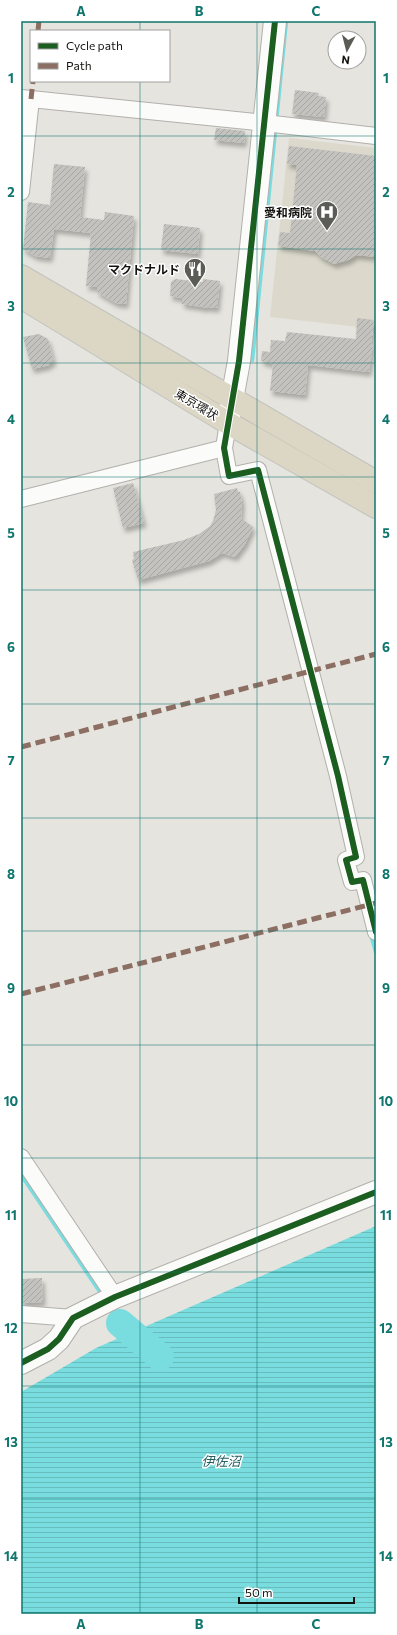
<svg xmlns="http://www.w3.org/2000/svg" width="397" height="1635" viewBox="0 0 397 1635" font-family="Commissioner,'Noto Sans JP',sans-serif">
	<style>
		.built { fill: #dcd9cc }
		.water { fill: url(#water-rules) }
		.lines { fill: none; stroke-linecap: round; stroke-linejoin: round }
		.stream { stroke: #79dcdf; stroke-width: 4.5 }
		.river { stroke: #79dcdf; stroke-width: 28 }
		.building { fill: url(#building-hatch); filter: url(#shadow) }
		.street-casing { stroke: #b2b0ac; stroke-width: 18 }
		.secondary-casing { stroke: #b2b0ac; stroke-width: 24 }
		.highway-casing { stroke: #c2c2be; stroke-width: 24 }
		.street { stroke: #fbfbfa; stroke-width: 16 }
		.secondary { stroke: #fbfbfa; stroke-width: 22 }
		.highway { stroke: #dcd6c5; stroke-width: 22 }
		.quiet { stroke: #8d6e63; stroke-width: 5; stroke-dasharray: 10 5; stroke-linecap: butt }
		.cycleway-casing { stroke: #fff; stroke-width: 8 }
		.cycleway { stroke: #1b5e20; stroke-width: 6 }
		.grid { fill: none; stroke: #0f766e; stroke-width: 1; stroke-opacity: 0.55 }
		.labels { text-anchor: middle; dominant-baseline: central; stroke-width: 3; stroke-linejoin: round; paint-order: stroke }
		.poi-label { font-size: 12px; font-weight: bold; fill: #13120f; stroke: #fff; text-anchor: end }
		.street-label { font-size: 12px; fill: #13120f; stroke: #fff }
		.water-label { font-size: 13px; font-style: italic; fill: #245e61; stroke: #fff }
		.neatline { fill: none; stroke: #0f766e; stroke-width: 1.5 }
		.grid-label { font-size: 13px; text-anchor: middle; font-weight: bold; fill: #0f766e }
	</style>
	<defs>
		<pattern id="water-rules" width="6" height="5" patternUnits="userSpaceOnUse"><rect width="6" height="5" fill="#79dcdf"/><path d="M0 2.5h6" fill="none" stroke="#68bcbe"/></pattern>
		<pattern id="building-hatch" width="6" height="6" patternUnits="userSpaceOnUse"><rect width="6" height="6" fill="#c3c2be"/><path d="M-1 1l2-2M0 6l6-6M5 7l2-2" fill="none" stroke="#a7a6a2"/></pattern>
		<filter id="shadow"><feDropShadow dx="2.5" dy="4.5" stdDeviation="2" flood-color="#0004"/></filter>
	</defs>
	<rect width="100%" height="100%" fill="#e5e4de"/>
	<polygon class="built" points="289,138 376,148 376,329 270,317"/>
	<polygon class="water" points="376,1226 376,1614 21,1614 21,1392 96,1348"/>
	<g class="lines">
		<g class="stream">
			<polyline points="252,360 286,21"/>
			<polyline points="371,934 376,952"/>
			<polyline points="21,1174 103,1296"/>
			<polyline points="109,1306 120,1323"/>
		</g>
		<polyline class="river" points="120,1323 160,1357"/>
	</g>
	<g class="building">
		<polygon points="295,90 319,93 318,96 326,97 324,117 292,114"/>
		<polygon points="216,128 245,131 244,143 214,140"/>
		<polygon points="289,146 376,156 376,257 356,255 348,260 334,264 321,257 315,251 278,246 280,232 290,233 297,165 287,164"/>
		<polygon points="54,164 85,167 80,217 104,220 105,212 134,216 126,304 116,303 97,292 97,287 86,286 91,233 54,229 50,258 35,256 23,249 28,202 50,205"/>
		<polygon points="164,224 200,228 198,254 161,250"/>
		<polygon points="175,279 203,282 203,279 220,281 217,308 206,307 204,308 202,307 182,304 182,298 170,296 171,282"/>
		<polygon points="357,318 374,320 371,344 373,344 369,372 308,365 305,395 270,391 273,364 261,361 262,351 270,352 271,340 285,341 287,332 356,339"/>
		<polygon points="39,334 48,339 54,362 49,363 50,365 32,369 23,337"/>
		<polygon points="133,483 144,523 123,528 113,488"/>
		<polygon points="237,488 238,492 240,492 242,502 241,518 253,527 245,544 235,557 222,553 209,561 138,580 132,560 134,559 133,552 184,540 199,534 210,526 213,521 216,510 214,494"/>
		<polygon points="42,1278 43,1302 21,1303 21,1279"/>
	</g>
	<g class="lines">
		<g class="street-casing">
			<g id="street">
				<polyline points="21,98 265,123 376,136"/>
				<polyline points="21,192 31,99"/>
				<polyline points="228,423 224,448 229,476 258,470 338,776 356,857 346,860 352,882 363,880 376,932"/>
				<polyline points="21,499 224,448"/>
				<polyline points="21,1157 115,1297"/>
				<polyline points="21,1314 73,1318"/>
			</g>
		</g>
		<g class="secondary-casing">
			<g id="secondary">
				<polyline points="229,416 239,361 275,21"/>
				<polyline points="21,1363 48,1349 59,1339 73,1318 115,1297 376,1192"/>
			</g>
		</g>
		<g class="highway-casing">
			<g id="highway">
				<polyline points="21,276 376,482"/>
				<polyline points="21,297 228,423 376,507"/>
			</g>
		</g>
		<use href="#street" class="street"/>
		<use href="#secondary" class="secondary"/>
		<use href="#highway" class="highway"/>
		<g class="quiet">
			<polyline points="38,31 39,21"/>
			<polyline points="31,99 33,81"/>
			<polyline points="21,747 376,654"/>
			<polyline points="21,994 376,903"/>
		</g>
		<g class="cycleway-casing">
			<g id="cycleway">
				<polyline points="275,21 239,361 224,448 229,476 258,470 338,776 356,857 346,860 352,882 363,880 376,932"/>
				<polyline points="21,1363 48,1349 59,1339 73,1318 115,1297 376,1192"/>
			</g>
		</g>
		<use href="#cycleway" class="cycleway"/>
	</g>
	<path class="grid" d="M140,21V31M257,21V1614M140,81V1614M21,136H376M21,249H376M21,363H376M21,477H376M21,590H376M21,704H376M21,818H376M21,931H376M21,1045H376M21,1158H376M21,1272H376M21,1386H376M21,1499H376"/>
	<defs>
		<g id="hospital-pin" transform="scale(1.15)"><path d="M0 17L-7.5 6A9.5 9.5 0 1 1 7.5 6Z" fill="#5c5c57" stroke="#fff"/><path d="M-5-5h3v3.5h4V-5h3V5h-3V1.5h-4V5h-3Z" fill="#fff"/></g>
		<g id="restaurant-pin" transform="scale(1.15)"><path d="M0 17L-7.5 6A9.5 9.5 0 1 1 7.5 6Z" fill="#5c5c57" stroke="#fff"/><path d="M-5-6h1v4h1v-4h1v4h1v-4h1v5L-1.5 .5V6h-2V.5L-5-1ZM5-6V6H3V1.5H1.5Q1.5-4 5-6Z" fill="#fff"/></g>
	</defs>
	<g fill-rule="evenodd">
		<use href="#hospital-pin" x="327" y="212"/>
		<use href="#restaurant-pin" x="195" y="269"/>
	</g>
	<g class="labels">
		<g class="poi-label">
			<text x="312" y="212">愛和病院</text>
			<text x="180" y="269">マクドナルド</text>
		</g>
		<g class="street-label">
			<text transform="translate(197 404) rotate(31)">東京環状</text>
		</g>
		<g class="water-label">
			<text x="221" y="1461">伊佐沼</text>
		</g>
	</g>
	<rect width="397" height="1635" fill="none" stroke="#ffffff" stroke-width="44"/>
	<rect x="30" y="30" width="140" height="52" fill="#ffffff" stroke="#a1a09f"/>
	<rect x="38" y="43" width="20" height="6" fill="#1b5e20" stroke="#a1a09f"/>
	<text x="66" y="50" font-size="12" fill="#13120f">Cycle path</text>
	<rect x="38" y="63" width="20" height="6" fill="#8d6e63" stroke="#a1a09f"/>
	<text x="66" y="70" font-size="12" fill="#13120f">Path</text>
	<g transform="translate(347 50) rotate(187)"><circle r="19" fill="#ffffff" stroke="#a1a09f"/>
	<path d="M0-3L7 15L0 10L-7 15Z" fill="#5c5c57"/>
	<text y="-6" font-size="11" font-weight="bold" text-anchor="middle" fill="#13120f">N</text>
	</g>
	<path d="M239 1597v6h115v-6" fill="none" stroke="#13120f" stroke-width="2"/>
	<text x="245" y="1597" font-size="12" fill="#13120f" stroke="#ffffff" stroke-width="3" paint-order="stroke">50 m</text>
	<rect x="22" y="22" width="353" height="1591" class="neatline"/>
	<g class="grid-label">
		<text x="81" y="16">A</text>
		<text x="199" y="16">B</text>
		<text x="316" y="16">C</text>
		<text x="11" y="83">1</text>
		<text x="386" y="83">1</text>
		<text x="11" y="197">2</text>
		<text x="386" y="197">2</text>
		<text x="11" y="311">3</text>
		<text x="386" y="311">3</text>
		<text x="11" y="424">4</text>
		<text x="386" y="424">4</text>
		<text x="11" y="538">5</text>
		<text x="386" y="538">5</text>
		<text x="11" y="652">6</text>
		<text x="386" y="652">6</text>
		<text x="11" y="765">7</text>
		<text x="386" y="765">7</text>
		<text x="11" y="879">8</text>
		<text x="386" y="879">8</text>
		<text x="11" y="993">9</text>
		<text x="386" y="993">9</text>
		<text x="11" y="1106">10</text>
		<text x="386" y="1106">10</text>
		<text x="11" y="1220">11</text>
		<text x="386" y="1220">11</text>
		<text x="11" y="1333">12</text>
		<text x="386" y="1333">12</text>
		<text x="11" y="1447">13</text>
		<text x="386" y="1447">13</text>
		<text x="11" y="1561">14</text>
		<text x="386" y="1561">14</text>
		<text x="81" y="1629">A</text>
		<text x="199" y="1629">B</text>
		<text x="316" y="1629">C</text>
	</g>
</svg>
